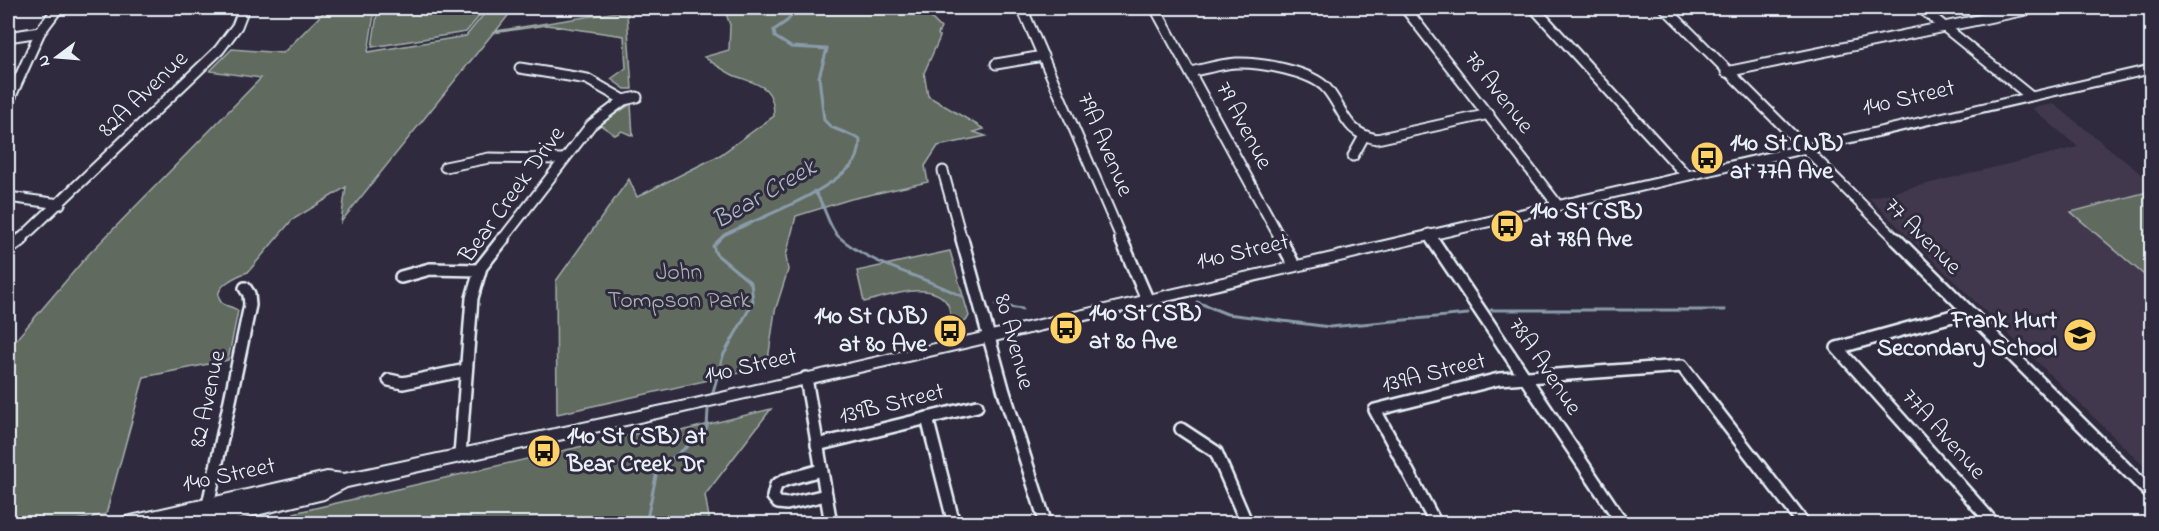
<svg xmlns="http://www.w3.org/2000/svg" width="2159" height="531" viewBox="0 0 2159 531" font-family="'Indie Flower',sans-serif">
	<style>
		.built { fill: #42394d }
		.green { fill: #606a5f; stroke: #a4aeac; stroke-width: 1.5 }
		.lines { fill: none; stroke-linecap: round; stroke-linejoin: round }
		.stream { stroke: #8a9cab; stroke-width: 3 }
		.minor-far1-casing { stroke: #e8f1f8; stroke-width: 13 }
		.minor-casing { stroke: #e8f1f8; stroke-width: 16 }
		.major-casing { stroke: #e8f1f8; stroke-width: 4 }
		.minor-far1 { stroke: #2f2a3d; stroke-width: 9 }
		.minor { stroke: #2f2a3d; stroke-width: 11 }
		.major { fill: #2f2a3d; fill-rule: evenodd }
		.labels { text-anchor: middle; dominant-baseline: central; stroke-width: 6; stroke-linejoin: round; paint-order: stroke }
		.street-label { font-size: 24px; fill: #e8f1f8; stroke: #2f2a3d }
		.poi-label { font-size: 24px; font-weight: bold; fill: #e8f1f8; stroke: #2f2a3d; text-anchor: start }
		.park-label { font-size: 24px; fill: #abb4b3; stroke: #2f2a3d }
		.water-label { font-size: 26px; font-style: italic; fill: #aab9c4; stroke: #2f2a3d }
	</style>
	<rect width="100%" height="100%" fill="#2f2a3d"/>
	<filter id="ink" filterUnits="userSpaceOnUse"><feTurbulence type="fractalNoise" baseFrequency=".0167" numOctaves="2"/><feDisplacementMap in="SourceGraphic" scale="12" xChannelSelector="R" yChannelSelector="G"/><feConvolveMatrix kernelMatrix="1 2 1 2 8 2 1 2 1" color-interpolation-filters="sRGB"/></filter>
	<g filter="url(#ink)">
		<polygon class="built" points="2054,104 2151,182 2151,471 2150,472 1869,198 2078,147 2032,108"/>
		<g class="green">
			<path d="M328,8H375L368,52L466,36L489,8H514L496,31L643,8H659L627,13L632,89H625L611,79L626,68L624,36L547,25L493,33L341,222L346,187L292,220L248,272C239,275 210,287 221,302C225,307 233,306 238,311L228,360L144,377L106,514L63,523H8V349L87,256L261,78L210,71L232,49L283,53Z"/>
			<polygon points="378,8 486,8 466,32 372,47"/>
			<path d="M724,8H921L941,28L938,34L940,37L924,73L928,96L984,129L974,132L986,136L938,146L925,166L928,182L851,199L796,216L786,256L788,270L775,311L767,367L557,414L556,281L629,179L637,197L720,155L774,116C774,84 758,85 733,75C723,70 713,63 704,57L729,50L730,25Z"/>
			<polygon points="631,104 633,136 622,131 615,135 599,124"/>
			<polygon points="2151,191 2152,191 2151,281 2071,212"/>
			<path d="M950,251L969,316L966,321L953,324C951,318 950,311 948,305C934,278 887,297 864,302L857,271Z"/>
			<polygon points="771,409 705,495 710,523 276,523 277,521 293,517 294,513 639,433 681,431"/>
		</g>
		<g class="lines">
			<g class="stream">
				<path d="M814,191C825,203 827,225 838,236C872,267 923,275 963,297"/>
				<polyline points="1197,302 1227,314 1330,327 1468,314"/>
				<polyline points="996,305 1022,309"/>
				<polyline points="1491,310 1725,310"/>
				<path d="M646,524L657,471L700,436L707,427L708,410L723,356L753,302L751,283L716,254L713,246L724,235C761,217 823,195 851,166C858,159 860,149 860,140L858,138L831,127L824,120L819,77L827,49L791,47L775,37L774,30L787,21L798,8"/>
			</g>
			<g class="minor-far1-casing">
				<g id="minor-far1">
					<polyline points="1022,8 1122,240"/>
					<polyline points="1155,8 1281,240"/>
					<polyline points="1405,8 1557,204"/>
					<polyline points="1534,8 1686,175"/>
					<polyline points="1665,8 1897,240"/>
					<polyline points="1921,8 2030,96"/>
					<polyline points="8,37 40,32"/>
					<polyline points="996,64 1043,56"/>
					<polyline points="520,68 587,79 624,100"/>
					<path d="M1190,72C1205,69 1220,64 1236,63C1259,62 1312,71 1327,89C1345,111 1344,133 1377,139L1489,114"/>
					<polyline points="1726,72 2036,8"/>
					<polyline points="8,103 40,32 58,8"/>
					<polyline points="1353,156 1363,138"/>
					<polyline points="445,167 489,158 563,159"/>
					<polyline points="943,171 962,240"/>
					<polyline points="8,197 60,204"/>
					<polyline points="1429,234 1433,240"/>
					<polyline points="20,240 219,50 237,26 244,8"/>
					<polyline points="502,240 591,125 624,100 637,97"/>
				</g>
			</g>
			<g class="minor-casing">
				<g id="minor">
					<polyline points="962,239 1004,392 1046,524"/>
					<polyline points="1121,239 1147,299"/>
					<polyline points="1280,239 1294,265"/>
					<polyline points="1432,239 1623,524"/>
					<polyline points="1896,239 2152,495"/>
					<polyline points="8,249 22,239"/>
					<polyline points="401,277 430,269 479,270"/>
					<polyline points="1967,312 1837,348 1994,524"/>
					<polyline points="806,378 831,524"/>
					<polyline points="389,380 403,383 466,370"/>
					<polyline points="927,418 954,524"/>
					<polyline points="1181,429 1216,452 1247,524"/>
					<polyline points="817,445 977,406"/>
					<polyline points="460,455 472,298 481,267 503,239"/>
					<polyline points="821,470 785,480 776,485 773,497 778,503 787,504 826,495"/>
					<polyline points="207,510 250,305 249,294 245,288"/>
					<polyline points="1436,524 1375,410 1499,379 1682,366 1804,524"/>
				</g>
			</g>
			<g class="major-casing">
				<path id="major" d="M2152,65V73C1550,210 950,355 347,487L324,499L219,524H178L180,519L160,524H118L120,519L126,517L327,472L344,474L695,399Z"/>
			</g>
			<use href="#minor-far1" class="minor-far1"/>
			<use href="#minor" class="minor"/>
			<use href="#major" class="major"/>
		</g>
	</g>
	<defs>
		<g id="bus-disc" transform="scale(1.725)"><circle r="9.5" fill="#ffd166" stroke="#2f2a3d"/><path d="M-5-6H5V4H4V6H2V4H-2V6H-4V4H-5ZM-3.5-4V0h7V-4ZM-3.5 1.2v1.5H-2V1.2ZM2 1.2v1.5H3.5V1.2Z" fill="#111"/></g>
		<g id="school-disc" transform="scale(1.725)"><circle r="9.5" fill="#ffd166" stroke="#2f2a3d"/><path d="M0-5L7-2L0 1L-7-2ZM-4 1L0 2.5L4 1V4Q0 6-4 4Z" fill="#111"/></g>
	</defs>
	<g fill-rule="evenodd">
		<use href="#bus-disc" x="1707" y="158"/>
		<use href="#bus-disc" x="1507" y="226"/>
		<use href="#bus-disc" x="1066" y="328"/>
		<use href="#bus-disc" x="950" y="331"/>
		<use href="#school-disc" x="2080" y="335"/>
		<use href="#bus-disc" x="544" y="451"/>
	</g>
	<g class="labels">
		<g class="street-label">
			<text transform="translate(1498 93) rotate(52)">78 Avenue</text>
			<text transform="translate(144 95) rotate(-44)">82A Avenue</text>
			<text transform="translate(1909 99) rotate(-13)">140 Street</text>
			<text transform="translate(1243 126) rotate(62)">79 Avenue</text>
			<text transform="translate(1104 145) rotate(67)">79A Avenue</text>
			<text transform="translate(513 195) rotate(-54)">Bear Creek Drive</text>
			<text transform="translate(1922 237) rotate(45)">77 Avenue</text>
			<text transform="translate(1243 253) rotate(-13)">140 Street</text>
			<text transform="translate(1013 342) rotate(75)">80 Avenue</text>
			<text transform="translate(751 367) rotate(-13)">140 Street</text>
			<text transform="translate(1544 367) rotate(56)">78A Avenue</text>
			<text transform="translate(1434 374) rotate(-14)">139A Street</text>
			<text transform="translate(209 399) rotate(-78)">82 Avenue</text>
			<text transform="translate(892 405) rotate(-14)">139B Street</text>
			<text transform="translate(1943 435) rotate(48)">77A Avenue</text>
			<text transform="translate(229 476) rotate(-12)">140 Street</text>
		</g>
		<g class="poi-label">
			<text x="1730" y="144">140 St (NB)<tspan x="1730" dy="28">at 77A Ave</tspan></text>
			<text x="1530" y="212">140 St (SB)<tspan x="1530" dy="28">at 78A Ave</tspan></text>
			<text x="1089" y="314">140 St (SB)<tspan x="1089" dy="28">at 80 Ave</tspan></text>
			<text x="927" y="317" text-anchor="end">140 St (NB)<tspan x="927" dy="28">at 80 Ave</tspan></text>
			<text x="2057" y="321" text-anchor="end">Frank Hurt<tspan x="2057" dy="28">Secondary School</tspan></text>
			<text x="567" y="437">140 St (SB) at<tspan x="567" dy="28">Bear Creek Dr</tspan></text>
		</g>
		<g class="park-label">
			<text x="679" y="273">John<tspan x="679" dy="28">Tompson Park</tspan></text>
		</g>
		<g class="water-label">
			<text transform="translate(765 195) rotate(-30)">Bear Creek</text>
		</g>
	</g>
	<rect width="2159" height="531" fill="none" stroke="#2f2a3d" stroke-width="30"/>
	<rect x="15" y="15" width="2129" height="501" fill="none" stroke="#e8f1f8" stroke-width="2" filter="url(#ink)"/>
	<g transform="translate(57 57) rotate(254)" stroke="#2f2a3d" stroke-width="4.5" paint-order="stroke">
	<path d="M0-4.5L10 22L0 15L-10 22Z" fill="#e8f1f8"/>
	<text y="-9" font-size="16" font-weight="bold" text-anchor="middle" fill="#e8f1f8">N</text>
	</g>
</svg>
